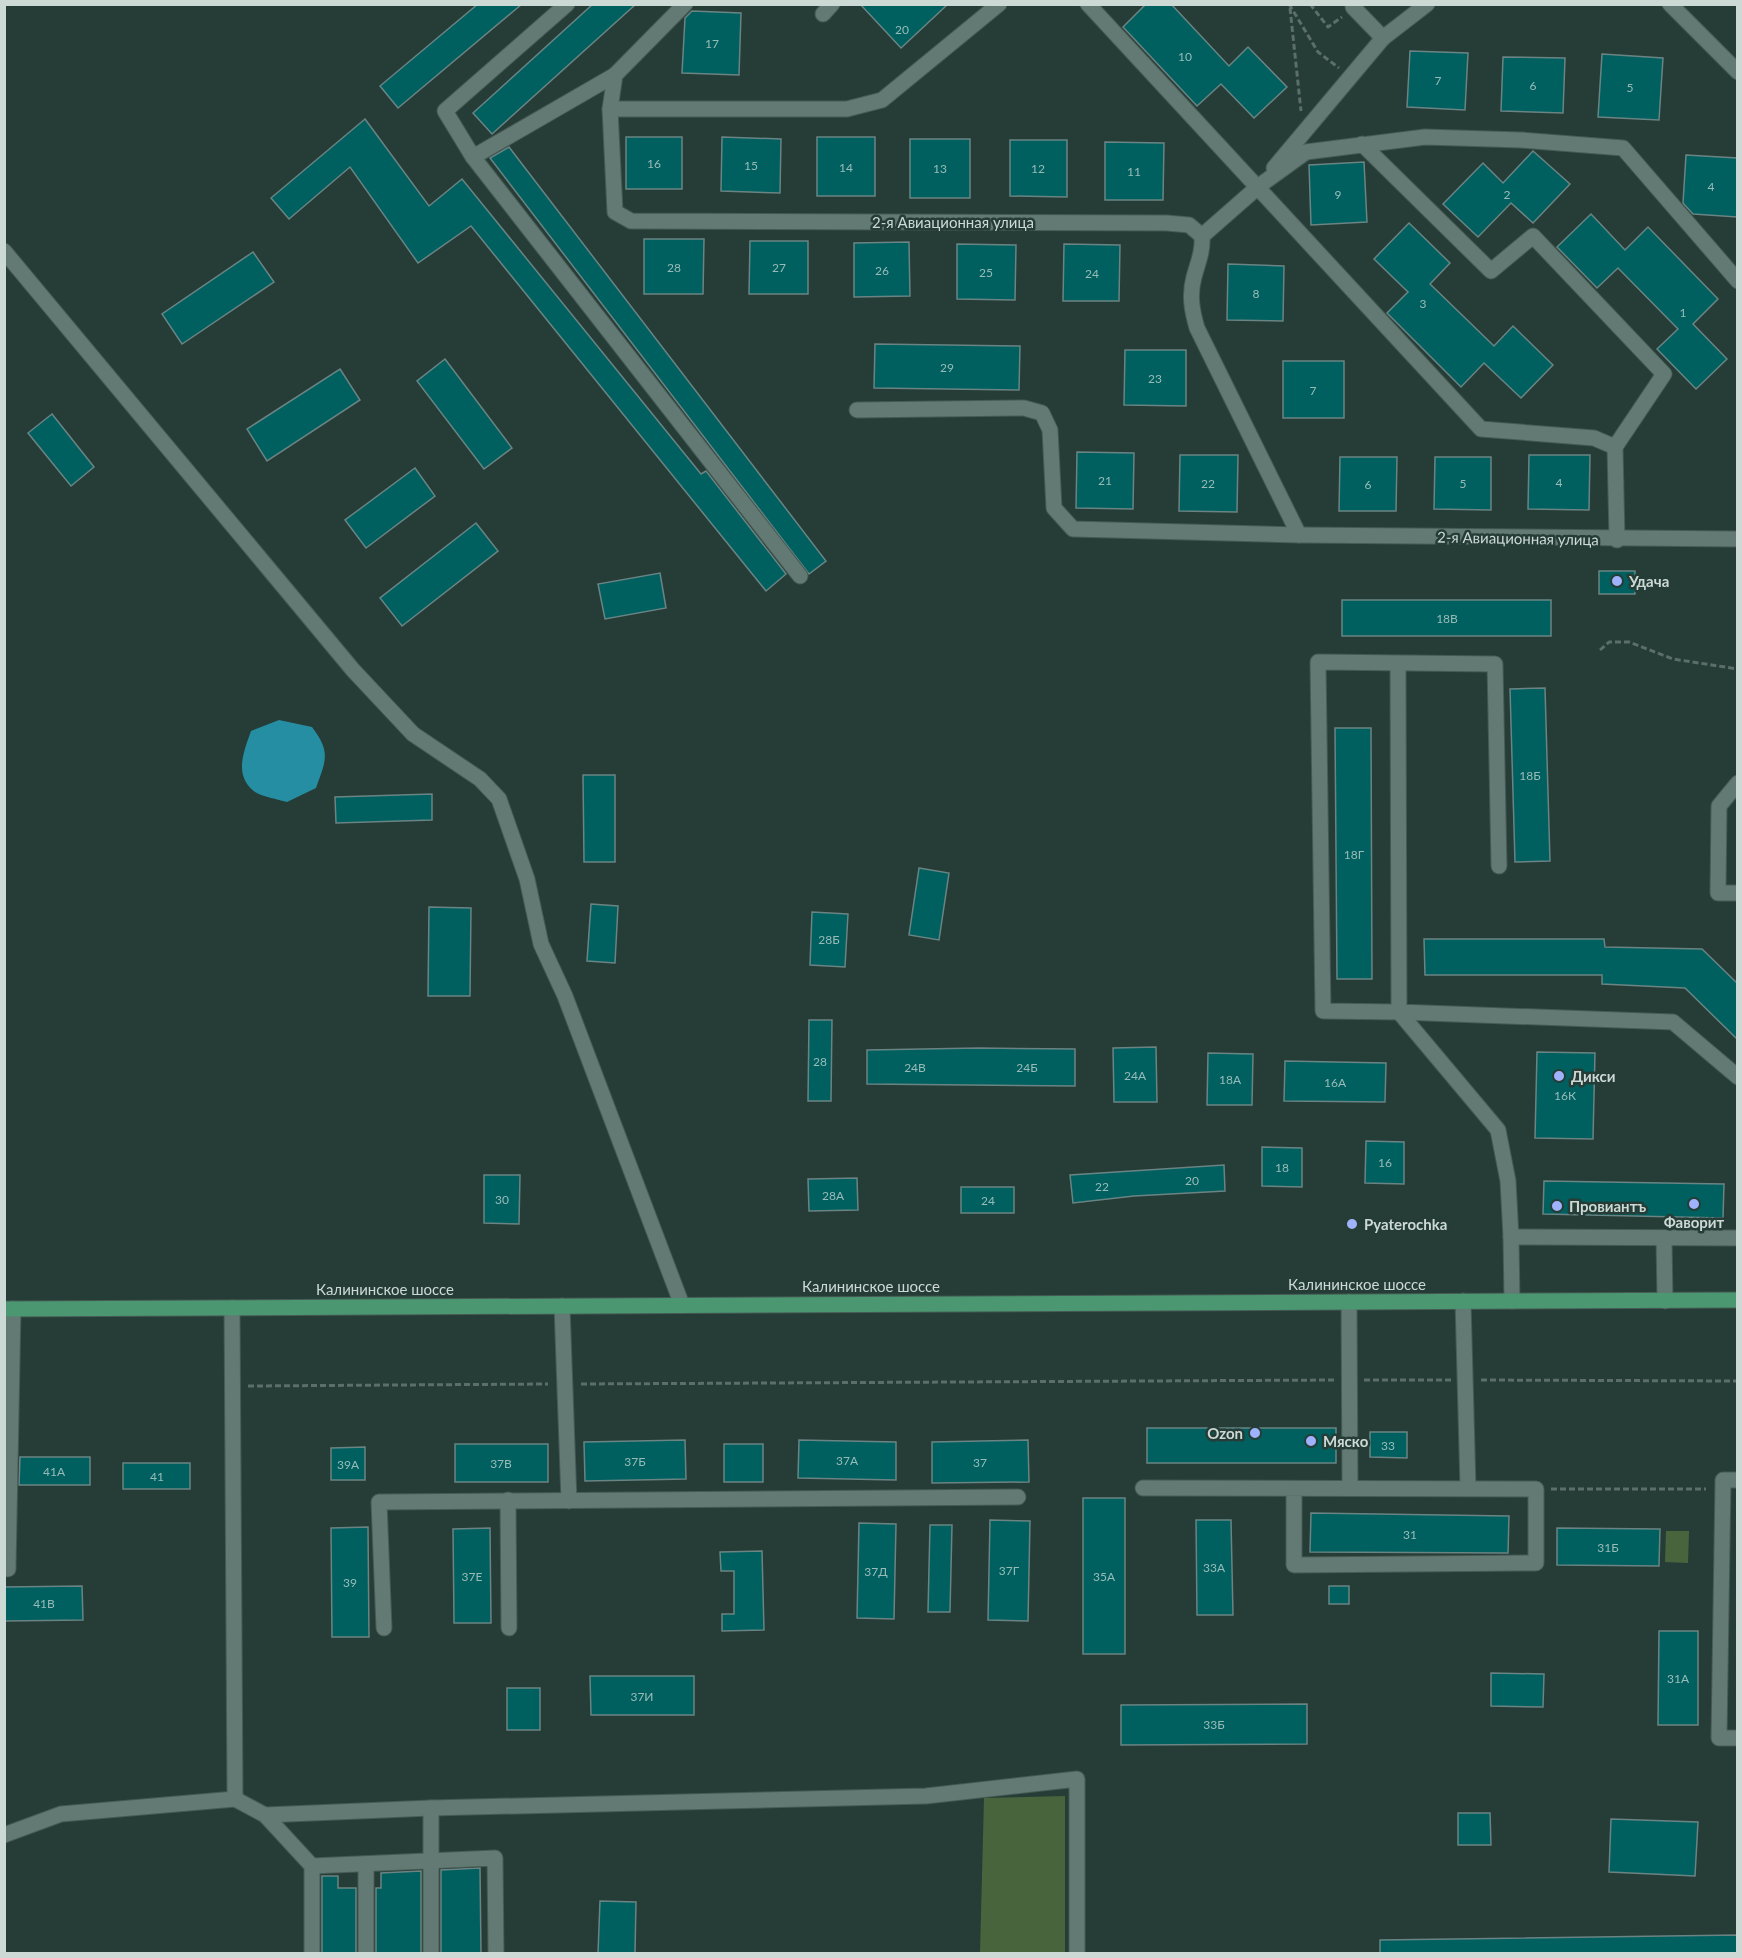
<svg xmlns="http://www.w3.org/2000/svg" width="1742" height="1958" viewBox="0 0 1742 1958" font-family="Lato,sans-serif">
	<style>
		.green { fill: #48643d }
		.water { fill: #268ea2 }
		.building { fill: #006060; stroke: #6a8484; stroke-width: 1.5 }
		.lines { fill: none; stroke-linecap: round; stroke-linejoin: round }
		.minor-casing { stroke: #465a54; stroke-width: 17 }
		.major-casing { stroke: #465a54; stroke-width: 17 }
		.path { stroke: #5b6e69; stroke-width: 3; stroke-dasharray: 6 3; stroke-linecap: butt }
		.minor { stroke: #627a73; stroke-width: 15 }
		.major { stroke: #4a9771; stroke-width: 15 }
		.poi-dot { fill: #9fb3fd; stroke: #263c36; stroke-width: 2 }
		.labels { text-anchor: middle; dominant-baseline: central; stroke-width: 5; stroke-linejoin: round; paint-order: stroke }
		.number-label { font-size: 12px; fill: #99bbb8 }
		.street-label { font-size: 15px; fill: #ccd9d5; stroke: #263c36 }
		.poi-label { font-size: 15px; font-weight: bold; fill: #ccd9d5; stroke: #263c36; text-anchor: start }
	</style>
	<rect width="100%" height="100%" fill="#263c36"/>
	<g class="green">
		<polygon points="1666,1531 1689,1531 1688,1563 1665,1562"/>
		<polygon points="1065,1796 1065,1953 980,1953 984,1798"/>
	</g>
	<path class="water" d="M279,720L312,727C331,752 326,760 316,788L287,802C277,799 263,797 255,792C233,776 244,751 251,731Z"/>
	<g class="building">
		<polygon points="478,4 522,4 398,108 380,86"/>
		<polygon points="593,4 636,4 492,134 473,113"/>
		<polygon points="860,4 948,4 901,48"/>
		<polygon points="1146,4 1171,4 1229,66 1248,47 1287,87 1254,118 1221,84 1197,106 1123,27"/>
		<polygon points="692,11 741,13 739,75 682,73 685,18"/>
		<polygon points="1410,51 1468,53 1465,110 1407,107"/>
		<polygon points="1602,54 1663,58 1659,120 1598,117"/>
		<polygon points="1503,57 1565,58 1563,113 1501,111"/>
		<polygon points="365,119 429,206 462,179 701,474 706,471 786,574 766,591 471,226 418,263 350,167 289,219 271,198"/>
		<rect x="626" y="137" width="56" height="52"/>
		<polygon points="722,137 781,139 780,193 721,191"/>
		<rect x="817" y="137" width="58" height="59"/>
		<rect x="910" y="139" width="60" height="59"/>
		<polygon points="1010,140 1067,140 1067,197 1010,196"/>
		<polygon points="1105,142 1164,143 1163,200 1105,200"/>
		<polygon points="509,147 826,561 809,574 490,158"/>
		<polygon points="1533,151 1570,184 1533,223 1511,203 1478,237 1443,204 1483,163 1503,183"/>
		<polygon points="1686,155 1737,158 1737,217 1693,214 1683,203"/>
		<polygon points="1364,162 1367,222 1311,225 1309,165"/>
		<polygon points="1591,214 1625,250 1648,227 1718,299 1693,324 1727,359 1696,389 1657,349 1678,329 1618,268 1597,288 1557,247"/>
		<polygon points="1409,223 1450,263 1430,284 1494,346 1513,326 1553,365 1521,398 1484,363 1461,387 1387,313 1408,292 1374,259"/>
		<polygon points="644,239 704,239 703,294 644,294"/>
		<polygon points="750,241 808,241 808,294 749,294"/>
		<polygon points="909,242 910,296 854,297 854,243"/>
		<polygon points="957,244 1016,245 1015,300 957,299"/>
		<polygon points="1064,244 1120,245 1119,301 1063,301"/>
		<polygon points="253,252 274,282 182,344 162,314"/>
		<polygon points="1228,264 1284,266 1283,321 1227,320"/>
		<polygon points="875,344 1020,346 1019,390 874,388"/>
		<polygon points="1125,350 1186,350 1186,406 1124,405"/>
		<polygon points="445,359 512,448 484,469 417,381"/>
		<rect x="1283" y="361" width="61" height="57"/>
		<polygon points="340,369 360,400 267,461 247,429"/>
		<polygon points="52,414 94,467 71,486 28,433"/>
		<polygon points="1077,452 1134,453 1133,509 1076,508"/>
		<polygon points="1180,455 1238,455 1237,512 1179,511"/>
		<polygon points="1529,455 1590,455 1589,510 1528,509"/>
		<polygon points="1340,457 1397,457 1396,511 1339,511"/>
		<polygon points="1435,457 1491,457 1491,510 1434,509"/>
		<polygon points="415,468 435,496 366,548 345,520"/>
		<polygon points="476,523 498,551 402,626 380,598"/>
		<rect x="1599" y="571" width="36" height="23"/>
		<polygon points="660,573 666,608 605,619 598,584"/>
		<rect x="1342" y="600" width="209" height="36"/>
		<polygon points="1545,688 1550,861 1515,862 1510,689"/>
		<polygon points="1335,728 1371,728 1372,979 1337,979"/>
		<polygon points="583,775 615,775 615,862 584,862"/>
		<polygon points="432,794 432,820 336,823 335,797"/>
		<polygon points="919,868 949,873 939,940 909,935"/>
		<polygon points="591,904 618,906 615,963 587,961"/>
		<polygon points="429,907 471,908 470,996 428,996"/>
		<polygon points="812,912 848,914 845,967 810,965"/>
		<polygon points="1424,939 1604,939 1605,947 1702,949 1737,983 1737,1039 1685,988 1602,984 1602,975 1425,975"/>
		<polygon points="809,1020 832,1020 831,1101 808,1101"/>
		<polygon points="1156,1047 1157,1102 1114,1102 1113,1048"/>
		<polygon points="979,1048 1075,1049 1075,1086 867,1084 867,1050"/>
		<polygon points="1537,1052 1595,1053 1593,1139 1535,1138"/>
		<polygon points="1208,1053 1253,1054 1252,1105 1207,1105"/>
		<polygon points="1285,1061 1386,1063 1385,1102 1284,1101"/>
		<polygon points="1366,1141 1404,1142 1404,1184 1365,1183"/>
		<polygon points="1262,1147 1302,1148 1302,1187 1262,1186"/>
		<polygon points="1224,1165 1225,1191 1134,1196 1073,1203 1070,1175"/>
		<polygon points="484,1175 520,1175 519,1224 484,1223"/>
		<polygon points="857,1178 858,1210 809,1211 808,1179"/>
		<polygon points="1544,1181 1724,1184 1723,1218 1543,1214"/>
		<rect x="961" y="1187" width="53" height="26"/>
		<rect x="1147" y="1428" width="189" height="35"/>
		<polygon points="1370,1432 1407,1432 1407,1458 1370,1457"/>
		<polygon points="685,1440 686,1479 585,1481 584,1442"/>
		<polygon points="799,1440 896,1442 896,1480 798,1478"/>
		<polygon points="1028,1440 1029,1482 932,1483 932,1442"/>
		<rect x="455" y="1444" width="93" height="38"/>
		<rect x="724" y="1444" width="39" height="38"/>
		<polygon points="365,1447 365,1480 331,1480 331,1448"/>
		<polygon points="20,1457 90,1457 90,1485 19,1485"/>
		<rect x="123" y="1463" width="67" height="26"/>
		<rect x="1083" y="1498" width="42" height="156"/>
		<polygon points="1311,1513 1509,1516 1508,1553 1310,1552"/>
		<polygon points="990,1520 1030,1521 1028,1621 988,1620"/>
		<polygon points="1196,1520 1231,1520 1233,1615 1197,1615"/>
		<polygon points="859,1523 896,1524 894,1619 857,1618"/>
		<polygon points="930,1525 952,1525 950,1612 928,1612"/>
		<polygon points="368,1527 369,1637 332,1637 331,1528"/>
		<polygon points="490,1528 491,1623 454,1623 453,1529"/>
		<polygon points="1557,1528 1660,1529 1659,1566 1557,1565"/>
		<polygon points="762,1551 764,1630 722,1631 722,1614 734,1614 734,1571 721,1571 720,1552"/>
		<polygon points="82,1586 83,1620 4,1621 4,1587"/>
		<rect x="1329" y="1586" width="20" height="18"/>
		<polygon points="1659,1631 1698,1631 1698,1725 1658,1725"/>
		<polygon points="1491,1673 1544,1674 1543,1707 1491,1706"/>
		<polygon points="590,1676 694,1676 694,1715 591,1715"/>
		<rect x="507" y="1688" width="33" height="42"/>
		<polygon points="1307,1704 1307,1744 1121,1745 1121,1705"/>
		<polygon points="1458,1813 1490,1813 1491,1845 1458,1845"/>
		<polygon points="1611,1819 1698,1822 1695,1876 1609,1872"/>
		<polygon points="480,1868 481,1953 441,1953 441,1870"/>
		<polygon points="421,1871 421,1953 376,1953 376,1888 381,1888 381,1873"/>
		<polygon points="322,1876 338,1876 338,1888 356,1888 356,1953 322,1953"/>
		<polygon points="600,1901 636,1902 635,1953 598,1953"/>
		<polygon points="1737,1935 1737,1953 1380,1953 1380,1940"/>
	</g>
	<g class="lines">
		<g class="minor-casing">
			<g id="minor">
				<polyline points="567,4 445,111 473,157 800,576"/>
				<path d="M685,4L615,75L610,109L615,212L631,221L1167,223L1189,225L1202,236C1203,252 1198,262 1194,277C1189,295 1192,311 1197,328L1299,535"/>
				<polyline points="1088,4 1481,429 1594,438 1615,447 1617,540"/>
				<polyline points="1670,4 1738,72"/>
				<polyline points="1353,7 1383,38"/>
				<polyline points="823,14 832,4"/>
				<polyline points="610,109 847,109 882,100 999,4"/>
				<polyline points="1362,144 1491,271 1533,236 1664,374 1615,447"/>
				<polyline points="473,157 615,75"/>
				<polyline points="1274,168 1383,38 1427,4"/>
				<polyline points="1202,236 1259,186 1306,152 1425,137 1521,140 1623,148 1738,281"/>
				<polyline points="4,251 353,670 413,734 480,779 499,799 527,879 541,944 565,996 682,1305"/>
				<polyline points="857,410 1024,408 1042,413 1050,430 1054,508 1073,529 1299,535 1738,539"/>
				<polyline points="1398,664 1399,1012 1673,1022 1738,1077"/>
				<polyline points="1738,783 1719,806 1718,893 1738,893"/>
				<polyline points="1499,866 1495,664 1318,662 1323,1011 1399,1012 1498,1130 1508,1181 1511,1237"/>
				<polyline points="1664,1238 1665,1301"/>
				<polyline points="1463,1301 1468,1488"/>
				<polyline points="1512,1301 1511,1237 1738,1238"/>
				<polyline points="1349,1302 1350,1488"/>
				<polyline points="562,1306 569,1501"/>
				<polyline points="1738,1480 1723,1480 1719,1738 1738,1738"/>
				<polyline points="1143,1488 1536,1489 1536,1563 1294,1565 1294,1489"/>
				<polyline points="508,1500 509,1628"/>
				<polyline points="8,1569 13,1309"/>
				<polyline points="384,1628 379,1502 1018,1497"/>
				<polyline points="235,1799 265,1815 431,1808 926,1796 1077,1779 1077,1954"/>
				<polyline points="265,1815 312,1866 312,1954"/>
				<polyline points="4,1835 61,1814 235,1799 232,1308"/>
				<polyline points="312,1866 495,1858 496,1954"/>
				<polyline points="366,1954 366,1864"/>
				<polyline points="431,1954 431,1808"/>
			</g>
		</g>
		<g class="major-casing">
			<polyline id="major" points="4,1309 1738,1300"/>
		</g>
		<g class="path">
			<polyline points="1289,4 1318,52 1339,68"/>
			<polyline points="1310,4 1328,27 1342,17"/>
			<polyline points="1290,8 1301,111"/>
			<polyline points="1600,650 1609,642 1629,642 1673,659 1738,669"/>
			<polyline points="1364,1380 1451,1380"/>
			<polyline points="1481,1380 1738,1381"/>
			<polyline points="581,1384 1334,1380"/>
			<polyline points="248,1386 548,1384"/>
			<polyline points="1551,1489 1706,1489"/>
		</g>
		<use href="#minor" class="minor"/>
		<use href="#major" class="major"/>
	</g>
	<g class="poi-dot">
		<circle cx="1617" cy="581" r="6"/>
		<circle cx="1559" cy="1076" r="6"/>
		<circle cx="1694" cy="1204" r="6"/>
		<circle cx="1557" cy="1206" r="6"/>
		<circle cx="1352" cy="1224" r="6"/>
		<circle cx="1255" cy="1433" r="6"/>
		<circle cx="1311" cy="1441" r="6"/>
	</g>
	<g class="labels">
		<g class="number-label">
			<text x="902" y="29">20</text>
			<text x="712" y="43">17</text>
			<text x="1185" y="56">10</text>
			<text x="1438" y="80">7</text>
			<text x="1533" y="85">6</text>
			<text x="1630" y="87">5</text>
			<text x="654" y="163">16</text>
			<text x="751" y="165">15</text>
			<text x="846" y="167">14</text>
			<text x="940" y="168">13</text>
			<text x="1038" y="168">12</text>
			<text x="1134" y="171">11</text>
			<text x="1711" y="186">4</text>
			<text x="1338" y="194">9</text>
			<text x="1507" y="194">2</text>
			<text x="674" y="267">28</text>
			<text x="779" y="267">27</text>
			<text x="882" y="270">26</text>
			<text x="986" y="272">25</text>
			<text x="1092" y="273">24</text>
			<text x="1256" y="293">8</text>
			<text x="1423" y="303">3</text>
			<text x="1683" y="312">1</text>
			<text x="947" y="367">29</text>
			<text x="1155" y="378">23</text>
			<text x="1313" y="390">7</text>
			<text x="1105" y="480">21</text>
			<text x="1559" y="482">4</text>
			<text x="1208" y="483">22</text>
			<text x="1463" y="483">5</text>
			<text x="1368" y="484">6</text>
			<text x="1447" y="618">18В</text>
			<text x="1530" y="775">18Б</text>
			<text x="1354" y="854">18Г</text>
			<text x="829" y="939">28Б</text>
			<text x="820" y="1061">28</text>
			<text x="915" y="1067">24В</text>
			<text x="1027" y="1067">24Б</text>
			<text x="1135" y="1075">24А</text>
			<text x="1230" y="1079">18А</text>
			<text x="1335" y="1082">16А</text>
			<text x="1565" y="1095">16К</text>
			<text x="1385" y="1162">16</text>
			<text x="1282" y="1167">18</text>
			<text x="1192" y="1180">20</text>
			<text x="1102" y="1186">22</text>
			<text x="833" y="1195">28А</text>
			<text x="502" y="1199">30</text>
			<text x="988" y="1200">24</text>
			<text x="1388" y="1445">33</text>
			<text x="847" y="1460">37А</text>
			<text x="635" y="1461">37Б</text>
			<text x="980" y="1462">37</text>
			<text x="501" y="1463">37В</text>
			<text x="348" y="1464">39А</text>
			<text x="54" y="1471">41А</text>
			<text x="157" y="1476">41</text>
			<text x="1410" y="1534">31</text>
			<text x="1608" y="1547">31Б</text>
			<text x="1214" y="1567">33А</text>
			<text x="1009" y="1570">37Г</text>
			<text x="876" y="1571">37Д</text>
			<text x="472" y="1576">37Е</text>
			<text x="1104" y="1576">35А</text>
			<text x="350" y="1582">39</text>
			<text x="44" y="1603">41В</text>
			<text x="1678" y="1678">31А</text>
			<text x="642" y="1696">37И</text>
			<text x="1214" y="1724">33Б</text>
		</g>
		<g class="street-label">
			<text x="953" y="222">2-я Авиационная улица</text>
			<text transform="translate(1518 538) rotate(1)">2-я Авиационная улица</text>
			<text x="1357" y="1284">Калининское шоссе</text>
			<text x="871" y="1286">Калининское шоссе</text>
			<text x="385" y="1289">Калининское шоссе</text>
		</g>
		<g class="poi-label">
			<text x="1629" y="581">Удача</text>
			<text x="1571" y="1076">Дикси</text>
			<text x="1569" y="1206">Провиантъ</text>
			<text x="1694" y="1222" text-anchor="middle">Фаворит</text>
			<text x="1364" y="1224">Pyaterochka</text>
			<text x="1243" y="1433" text-anchor="end">Ozon</text>
			<text x="1323" y="1441">Мяско</text>
		</g>
	</g>
	<rect width="1742" height="1958" fill="none" stroke="#ccd9d5" stroke-width="12"/>
</svg>
